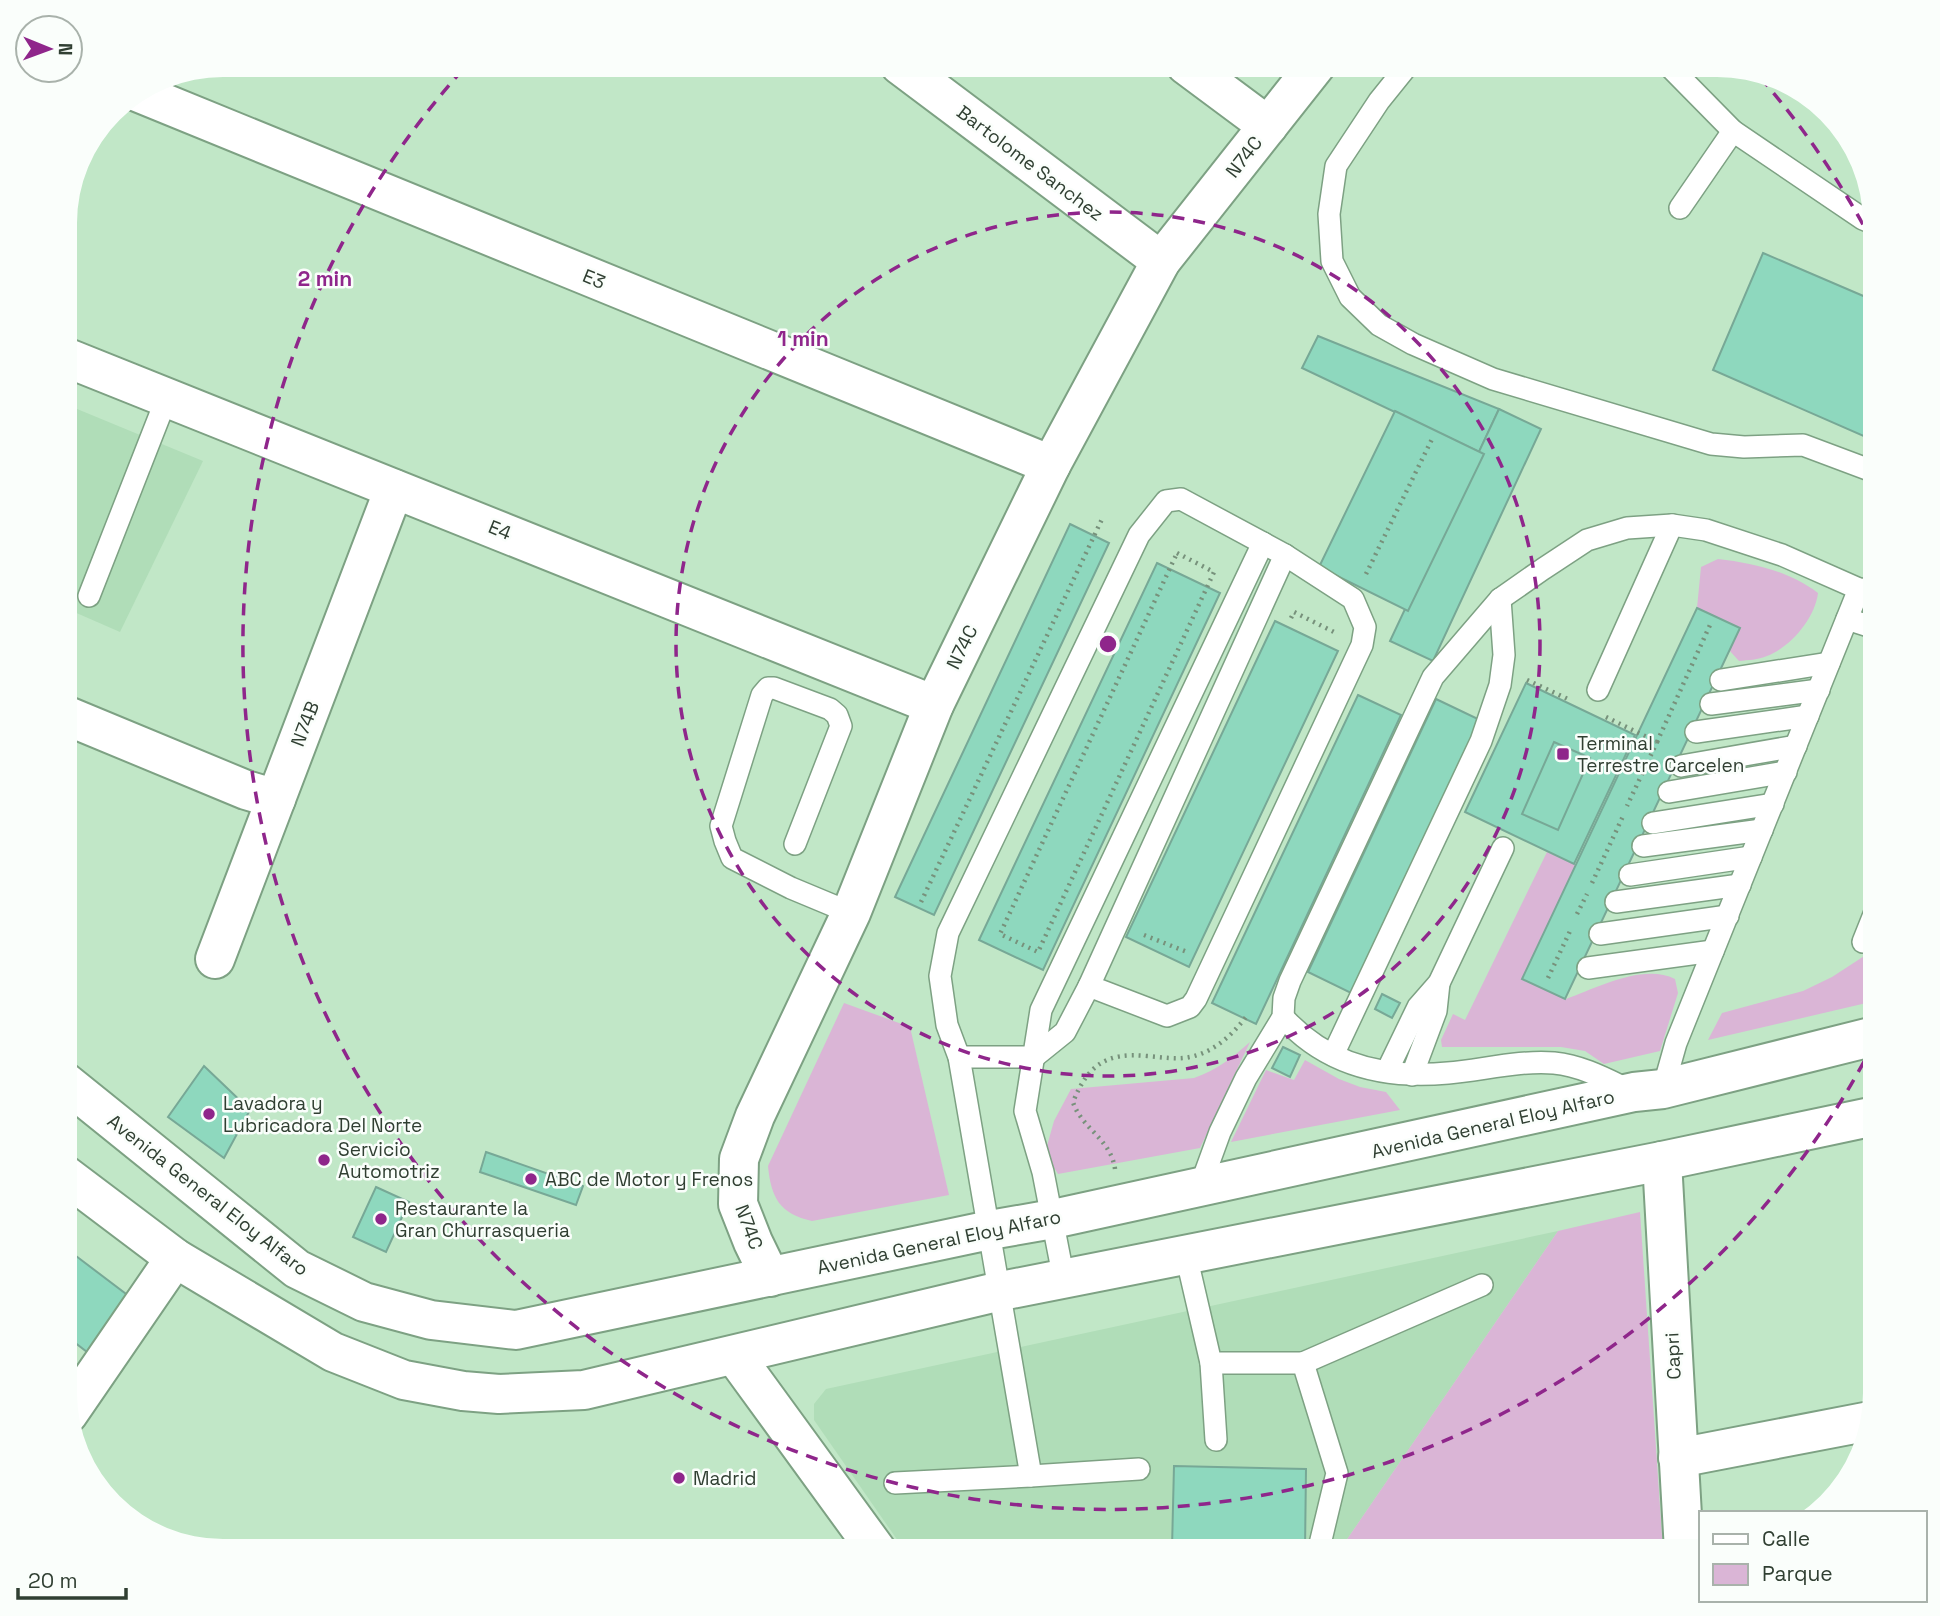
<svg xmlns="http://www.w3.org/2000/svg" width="1940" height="1616" viewBox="0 0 1940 1616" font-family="'Space Grotesk',sans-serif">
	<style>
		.built { fill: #b0ddb8 }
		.green { fill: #dab5d6 }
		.building { fill: #8ed8be; stroke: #77a896; stroke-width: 2 }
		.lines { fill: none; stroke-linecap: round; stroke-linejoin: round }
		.lane-casing { stroke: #7da183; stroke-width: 24 }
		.street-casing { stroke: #7da183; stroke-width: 42 }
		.primary-casing { stroke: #7da183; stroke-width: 42 }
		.path { stroke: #77917b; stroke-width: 4.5; stroke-dasharray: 2 5; stroke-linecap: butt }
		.lane { stroke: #fff; stroke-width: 21 }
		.street { stroke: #fff; stroke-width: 38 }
		.primary { stroke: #fff; stroke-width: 38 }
		.ring { fill: none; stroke: #8f268b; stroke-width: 3.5; stroke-dasharray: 12 9 }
		.poi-dot { fill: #8f268b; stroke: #fafefb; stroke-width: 2.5 }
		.labels { text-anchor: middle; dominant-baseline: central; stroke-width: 5; stroke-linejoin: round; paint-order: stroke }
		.street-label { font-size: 19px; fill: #303f32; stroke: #fafefb }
		.poi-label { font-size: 19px; fill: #303f32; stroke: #fafefb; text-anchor: start }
		.centre { fill: #8f268b; stroke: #fafefb; stroke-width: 3.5 }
		.ring-label { font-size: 21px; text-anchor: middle; font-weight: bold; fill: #8f268b; stroke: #fafefb; stroke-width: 5; stroke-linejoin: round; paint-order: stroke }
	</style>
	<rect width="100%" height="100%" fill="#c1e7c7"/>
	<g class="built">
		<polygon points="65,404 203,461 120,632 65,608"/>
		<polygon points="1558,1231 1339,1551 905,1551 814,1420 814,1404 826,1389"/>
	</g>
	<g class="green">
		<path d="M1718,559C1753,563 1789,571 1818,593C1815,618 1791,647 1767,656C1758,660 1748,660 1739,661L1729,650L1740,628L1697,608L1701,567Z"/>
		<path d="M1547,852L1576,865L1522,979L1566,999C1597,988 1643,963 1675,979L1678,993L1660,1051L1604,1064L1585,1051L1561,1047H1442L1441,1040L1453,1014L1465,1020Z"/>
		<polygon points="1875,949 1875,1001 1708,1040 1722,1013 1803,991 1832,977"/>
		<path d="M844,1003L910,1027L949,1195L812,1221C780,1214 771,1198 768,1166Z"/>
		<path d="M1250,1042L1200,1148L1058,1174L1045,1153L1054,1121L1071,1089L1194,1078C1217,1070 1232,1058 1250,1042Z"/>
		<polygon points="1305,1060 1339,1079 1360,1087 1386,1092 1400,1110 1231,1142 1266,1070 1294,1080"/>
		<polygon points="1640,1212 1663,1551 1339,1551 1558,1231"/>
	</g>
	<g class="building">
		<polygon points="1763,253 1875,301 1875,441 1713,370"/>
		<polygon points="1318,336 1499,409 1479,452 1302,368"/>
		<polygon points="1499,409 1541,429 1433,661 1390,641"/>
		<polygon points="1395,411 1484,454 1408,611 1319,567"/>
		<polygon points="1070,524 1109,543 934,915 895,897"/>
		<polygon points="1157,563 1220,593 1043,970 979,940"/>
		<polygon points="1697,608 1740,628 1565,999 1522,979"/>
		<polygon points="1275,621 1338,651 1189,967 1126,937"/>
		<polygon points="1526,683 1635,735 1574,864 1465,812"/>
		<polygon points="1358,695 1401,715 1256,1024 1212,1003"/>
		<polygon points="1436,699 1480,720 1351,993 1308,972"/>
		<polygon points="1554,742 1590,758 1558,830 1522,814"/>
		<polygon points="1382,994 1400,1003 1392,1018 1375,1009"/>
		<polygon points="1283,1047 1300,1055 1290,1077 1272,1068"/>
		<polygon points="204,1066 250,1110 224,1158 168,1117"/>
		<polygon points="486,1152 583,1186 576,1205 480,1172"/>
		<polygon points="376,1187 409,1202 386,1252 353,1237"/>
		<polygon points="76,1256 134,1300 91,1355 65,1335 65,1270"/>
		<polygon points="1174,1466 1306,1469 1305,1550 1172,1548"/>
		<polygon points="906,1545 1040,1551 910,1551"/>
		<rect x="1197" y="1549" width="33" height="2"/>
	</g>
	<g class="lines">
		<g class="lane-casing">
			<g id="lane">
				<polyline points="1408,65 1379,101 1336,166 1329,214 1332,261 1350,297 1379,325 1413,344 1493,379 1711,444 1744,447 1803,445 1875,472"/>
				<polyline points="1668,65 1733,131 1863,219 1875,224"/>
				<polyline points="1680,208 1733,131"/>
				<polyline points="89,596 167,397"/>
				<polyline points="1847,619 1875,628"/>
				<polyline points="1721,680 1829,663"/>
				<polyline points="1598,690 1672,525"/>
				<polyline points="1711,704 1819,690"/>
				<polyline points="1696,732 1808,716"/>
				<polyline points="1681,766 1796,746"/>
				<polyline points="1669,792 1786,772"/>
				<polyline points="1653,823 1773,804"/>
				<polyline points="795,844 841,726 837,715 830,709 774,688 768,688 762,695 721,826 725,841 732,858 791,888 851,913"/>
				<polyline points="1643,846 1762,830"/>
				<polyline points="1630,875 1751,857"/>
				<polyline points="1616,902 1740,885"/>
				<polyline points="1600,934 1728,916"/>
				<polyline points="1863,942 1875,912"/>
				<polyline points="1588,968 1713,951"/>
				<path d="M1283,1017C1326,1065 1385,1079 1448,1073C1482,1070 1521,1060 1554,1063C1582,1066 1604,1078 1629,1090"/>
				<polyline points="1333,1055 1481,741 1500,685 1504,655 1500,599"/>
				<polyline points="959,1057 1034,1057 1065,1032 1089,986 1285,555"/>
				<polyline points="1387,1071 1418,1007 1439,983 1503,848"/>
				<polyline points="1412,1075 1436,1011 1439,983"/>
				<polyline points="1663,1089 1676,1043 1859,589"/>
				<polyline points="1200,1187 1220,1132 1246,1078 1283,1017 1284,998 1290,981 1433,677 1500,599 1543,569 1587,540 1627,528 1672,525 1706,530 1782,555 1859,589 1875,590"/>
				<polyline points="1186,1255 1211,1363 1303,1363 1337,1473 1320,1544 1314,1551"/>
				<polyline points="1064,1280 1043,1172 1025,1111 1041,1010 1263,543"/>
				<polyline points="1211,1363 1216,1440"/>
				<polyline points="1303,1363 1482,1285"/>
				<polyline points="1031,1476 1139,1469"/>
				<polyline points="895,1483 1031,1476 959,1057 947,1025 940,976 948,933 1139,535 1166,501 1181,499 1285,555 1353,599 1365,627 1362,645 1196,999 1190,1007 1167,1016 1089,986"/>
			</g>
		</g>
		<g class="street-casing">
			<g id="street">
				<polyline points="900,65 1161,261"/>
				<polyline points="1186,65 1268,126"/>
				<polyline points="137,92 1051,465"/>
				<polyline points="65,357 934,705"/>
				<polyline points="65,715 246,790 276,799"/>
				<polyline points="215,959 394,489"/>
				<polyline points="1662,1161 1684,1551"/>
				<polyline points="770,1277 753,1242 738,1204 739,1159 755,1116 851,913 934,705 1051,465 1161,261 1316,65"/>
				<polyline points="735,1356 877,1551"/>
				<polyline points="68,1414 175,1258"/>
				<polyline points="1678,1458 1870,1421"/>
			</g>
		</g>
		<g class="primary-casing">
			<g id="primary">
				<polyline points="65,1082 297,1269 364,1302 431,1320 516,1330 990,1230 1053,1219 1634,1092 1663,1089 1875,1036"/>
				<polyline points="65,1175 175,1258 333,1352 404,1380 463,1391 499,1394 584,1390 1001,1291 1662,1161 1875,1116"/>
			</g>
		</g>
		<g class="path">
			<polygon points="1177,553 1214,572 1038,952 1000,934"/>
			<polyline points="1366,574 1432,439"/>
			<polyline points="1291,618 1294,612 1336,633"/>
			<polyline points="1527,680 1570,700"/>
			<polyline points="1606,717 1657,742 1627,806"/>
			<polyline points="1657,742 1710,625"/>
			<polyline points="1592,883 1624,814"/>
			<polyline points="921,902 1103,517"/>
			<polyline points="1577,914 1587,894"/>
			<polyline points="1144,935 1187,952"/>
			<polyline points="1548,978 1571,929"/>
			<path d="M1115,1169C1111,1139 1081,1128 1073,1102C1088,1065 1106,1052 1147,1056C1162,1057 1176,1060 1190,1057C1214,1052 1231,1036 1246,1017"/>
		</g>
		<use href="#lane" class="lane"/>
		<use href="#street" class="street"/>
		<use href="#primary" class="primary"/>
	</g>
	<g class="ring">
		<circle cx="1108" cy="644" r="432"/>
		<path d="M1874 1043A864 864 0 1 1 466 66M1760 77A864 864 0 0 1 1874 245"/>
	</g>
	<g class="poi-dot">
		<rect x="1556" y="747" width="14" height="14" rx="3.5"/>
		<circle cx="209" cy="1114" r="7"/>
		<circle cx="324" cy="1160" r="7"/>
		<circle cx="531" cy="1179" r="7"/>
		<circle cx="381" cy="1219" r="7"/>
		<circle cx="679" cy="1478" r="7"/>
	</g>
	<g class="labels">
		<g class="street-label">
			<text transform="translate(1244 157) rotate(-52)">N74C</text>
			<text transform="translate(1030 163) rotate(37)">Bartolome Sanchez</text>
			<text transform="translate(594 279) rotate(22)">E3</text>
			<text transform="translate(500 530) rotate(22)">E4</text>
			<text transform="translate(962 647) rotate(-64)">N74C</text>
			<text transform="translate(305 724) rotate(-69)">N74B</text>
			<text transform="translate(1493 1124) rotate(-13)">Avenida General Eloy Alfaro</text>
			<text transform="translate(208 1195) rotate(38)">Avenida General Eloy Alfaro</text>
			<text transform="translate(749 1227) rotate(70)">N74C</text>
			<text transform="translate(939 1242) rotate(-12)">Avenida General Eloy Alfaro</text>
			<text transform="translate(1673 1356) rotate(-93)">Capri</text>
		</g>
		<g class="poi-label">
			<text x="1577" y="743">Terminal<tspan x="1577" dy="22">Terrestre Carcelen</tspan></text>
			<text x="223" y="1103">Lavadora y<tspan x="223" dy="22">Lubricadora Del Norte</tspan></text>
			<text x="338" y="1149">Servicio<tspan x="338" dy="22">Automotriz</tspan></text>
			<text x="545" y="1179">ABC de Motor y Frenos</text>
			<text x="395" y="1208">Restaurante la<tspan x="395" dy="22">Gran Churrasqueria</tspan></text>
			<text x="693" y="1478">Madrid</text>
		</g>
	</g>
	<path d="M0 0H1940V1616H0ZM223 77H1717A146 146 0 0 1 1863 223V1393A146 146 0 0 1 1717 1539H223A146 146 0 0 1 77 1393V223A146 146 0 0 1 223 77Z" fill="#fafefb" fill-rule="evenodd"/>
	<circle cx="1108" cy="644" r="10" class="centre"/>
	<g class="ring-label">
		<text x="325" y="286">2 min</text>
		<text x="803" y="346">1 min</text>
	</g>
	<rect x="1699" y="1511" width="228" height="91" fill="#fafefb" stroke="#a9b2ab" stroke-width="2"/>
	<rect x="1713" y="1534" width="35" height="10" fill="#ffffff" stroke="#a9b2ab" stroke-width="2"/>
	<text x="1762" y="1546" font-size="21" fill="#303f32">Calle</text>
	<rect x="1713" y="1564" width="35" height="21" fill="#dab5d6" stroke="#a9b2ab" stroke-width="2"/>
	<text x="1762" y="1581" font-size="21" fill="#303f32">Parque</text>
	<g transform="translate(49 49) rotate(91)"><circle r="33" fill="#fafefb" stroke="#a9b2ab" stroke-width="2"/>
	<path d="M0-5L12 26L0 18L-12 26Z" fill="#8f268b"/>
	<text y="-10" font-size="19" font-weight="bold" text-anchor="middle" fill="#303f32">N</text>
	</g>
	<path d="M18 1588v10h108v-10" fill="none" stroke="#303f32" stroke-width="3.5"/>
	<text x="28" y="1588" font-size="21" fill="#303f32" stroke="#fafefb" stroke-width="5" paint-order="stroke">20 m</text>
</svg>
